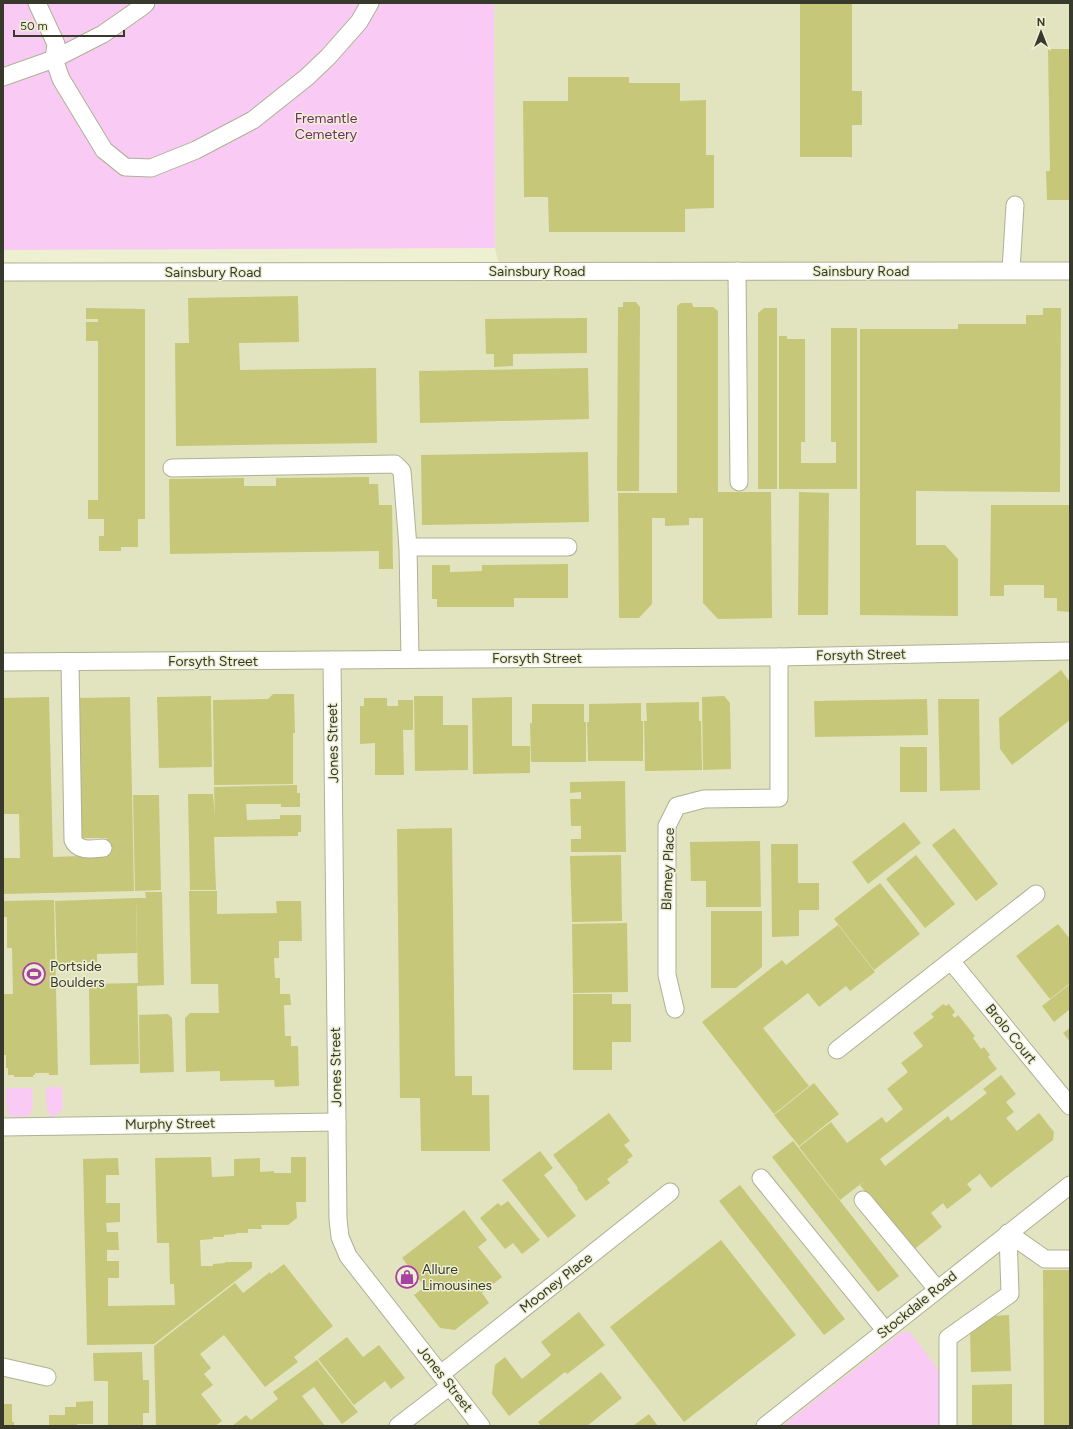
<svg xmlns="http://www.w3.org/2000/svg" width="1073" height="1429" viewBox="0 0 1073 1429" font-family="Figtree,sans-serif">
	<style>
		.built { fill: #e2e4bf }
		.green { fill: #f9cbf4 }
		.building { fill: #c6c779 }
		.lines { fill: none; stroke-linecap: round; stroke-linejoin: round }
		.minor-casing { stroke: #afb094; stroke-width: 19 }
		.minor { stroke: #fff; stroke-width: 17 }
		.labels { text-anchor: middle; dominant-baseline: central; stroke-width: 3; stroke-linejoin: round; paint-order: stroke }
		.park-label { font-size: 14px; fill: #702a6c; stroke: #eef0d2 }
		.street-label { font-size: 14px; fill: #38392d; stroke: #eef0d2 }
		.poi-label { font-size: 14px; fill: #38392d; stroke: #eef0d2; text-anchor: start }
	</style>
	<rect width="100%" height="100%" fill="#eef0d2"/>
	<polygon class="built" points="494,3 1070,3 1070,1426 3,1426 3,281 502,279 495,248"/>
	<g class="green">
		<polygon points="3,3 494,3 495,248 3,250"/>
		<path d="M48,1087H62L63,1109L55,1116L51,1117C45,1110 46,1097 46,1088Z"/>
		<path d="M7,1088H30L32,1089C33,1098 34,1108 29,1116L11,1117L8,1114C7,1106 4,1096 7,1088Z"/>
		<polygon points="902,1332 910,1332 940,1372 941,1426 782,1426"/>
	</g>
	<g class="building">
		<polygon points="800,3 852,3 852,91 862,91 862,125 852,125 852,157 800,157"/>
		<polygon points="1048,49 1070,49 1070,200 1047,200 1046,171 1050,171"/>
		<polygon points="568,77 629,77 629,83 680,83 680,101 706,100 706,155 714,155 714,208 685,209 685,232 549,232 548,197 524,197 523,101 568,101"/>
		<polygon points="298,296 299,342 239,343 240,370 376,368 377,443 176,446 175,343 189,343 188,298"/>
		<polygon points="623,302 636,302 640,307 639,491 617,491 618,307 623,307"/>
		<polygon points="681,303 692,303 693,307 713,307 718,311 718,492 771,492 772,618 718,619 703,603 703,518 689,518 689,525 665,526 665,518 652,518 652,604 639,618 619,618 618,493 677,493 677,306"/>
		<polygon points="86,308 145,309 145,519 138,519 138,547 121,547 121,551 99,551 99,536 104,536 104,519 88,519 88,500 98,500 98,341 86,341 86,322 98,322 98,319 86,319"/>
		<polygon points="764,308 777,308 777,489 758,489 758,313"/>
		<polygon points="1043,308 1061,308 1060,492 916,491 916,545 945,545 958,559 958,616 860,615 860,329 958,329 958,324 1026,324 1026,315 1043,315"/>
		<polygon points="587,318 587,353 513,354 513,366 494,367 494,354 486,354 485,319"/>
		<polygon points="831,328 857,328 857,489 779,489 779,336 787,336 787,339 805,339 805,442 801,442 801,463 836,463 836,442 831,442"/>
		<polygon points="588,368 589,419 420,423 419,371"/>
		<polygon points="588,452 589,522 422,525 421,455"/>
		<polygon points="369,477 369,484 378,484 379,505 392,505 393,569 379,569 379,551 170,554 169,479 244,478 244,486 276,486 276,478"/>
		<polygon points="799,492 829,493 828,615 798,615"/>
		<polygon points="991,505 1070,505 1070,612 1057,611 1057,598 1044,598 1044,585 1004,585 1004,596 990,596"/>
		<polygon points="568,564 568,598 514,598 514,607 437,607 437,599 432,599 432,565 450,565 450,572 482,571 482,565"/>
		<polygon points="1061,670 1070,682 1070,720 1012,765 1000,749 999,718"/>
		<polygon points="273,694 294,694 295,733 293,733 293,784 214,785 213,700 268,699"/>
		<polygon points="211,696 212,767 159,768 157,697"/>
		<polygon points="414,696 443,696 443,725 468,725 468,770 415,771"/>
		<polygon points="724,696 730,703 731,769 703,770 702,697"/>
		<polygon points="49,697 53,857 108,855 107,838 80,838 77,698 130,697 134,891 3,894 3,858 20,858 19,814 3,814 3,698"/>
		<polygon points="512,697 512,746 530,746 530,773 473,774 472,698"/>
		<polygon points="364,698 387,698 387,706 398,706 398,700 413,700 413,730 403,730 404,775 375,775 375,743 360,744 360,706 364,706"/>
		<polygon points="927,699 928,735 815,737 814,701"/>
		<polygon points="938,699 979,699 980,790 940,791"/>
		<polygon points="699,702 699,721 701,721 702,770 645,771 644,721 647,721 646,703"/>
		<polygon points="641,703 641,721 643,721 643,761 588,761 587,722 589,722 589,704"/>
		<polygon points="532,704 584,704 584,722 586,722 586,762 531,762 530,723 532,723"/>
		<rect x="900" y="747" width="27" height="45"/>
		<polygon points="625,781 626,852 571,852 571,839 581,839 581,826 571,826 570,799 581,799 581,792 570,793 570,782"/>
		<polygon points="297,785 297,793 300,793 300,807 281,807 281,804 246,804 247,820 280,819 280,815 301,815 301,832 298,832 298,836 214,837 216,890 190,890 188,794 213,794 215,817 214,787"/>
		<polygon points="133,795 159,795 161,890 135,891"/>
		<polygon points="904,822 921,843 868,884 852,862"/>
		<polygon points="452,828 455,1076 472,1076 472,1095 489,1095 490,1151 421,1151 420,1098 400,1098 397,829"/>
		<polygon points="954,828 998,884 976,901 932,845"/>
		<polygon points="760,841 761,907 706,907 706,881 691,881 690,842"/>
		<polygon points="771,844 798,844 798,883 819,883 819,910 799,910 799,936 772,937"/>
		<polygon points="621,855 622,921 572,922 570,856"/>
		<polygon points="916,855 955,904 925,928 886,879"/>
		<polygon points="880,883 920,934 874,970 834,919"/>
		<polygon points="189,891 217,891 217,914 277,913 276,901 301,901 302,941 279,941 279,958 274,958 275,978 280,978 280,994 290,994 291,1005 284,1005 285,1036 291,1036 291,1046 298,1046 299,1086 275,1087 274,1080 220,1081 220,1071 186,1072 185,1018 190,1013 219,1013 218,984 191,984"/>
		<polygon points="145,892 162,892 164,985 137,986 139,1064 90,1065 89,984 138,983 136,898 146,898"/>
		<polygon points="136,898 137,953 97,954 97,962 57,963 55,901"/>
		<polygon points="54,900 58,1075 49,1075 49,1073 35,1073 35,1075 33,1075 33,1077 14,1077 14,1075 8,1075 8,1068 6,1068 6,1055 4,1055 3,994 13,994 12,948 7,948 7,917 3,917 3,901"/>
		<polygon points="711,911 762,911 762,967 736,988 711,988"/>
		<polygon points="627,923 628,992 573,993 572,924"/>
		<polygon points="1058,924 1070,939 1070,983 1050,999 1016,956"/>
		<polygon points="838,925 875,972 850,991 846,986 819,1007 808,993 763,1028 809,1086 774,1114 702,1022 782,960 786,965"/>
		<polygon points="1070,984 1070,1009 1054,1022 1042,1006"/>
		<polygon points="573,994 612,994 612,1004 631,1004 631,1042 612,1042 612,1070 573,1070"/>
		<polygon points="943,1004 946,1006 949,1004 955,1012 952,1015 955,1018 958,1015 975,1036 973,1038 981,1049 984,1047 990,1055 988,1057 997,1069 880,1159 885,1166 948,1116 951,1121 987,1093 983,1089 1001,1075 1016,1094 1006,1102 1014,1112 1006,1118 1017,1131 1039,1113 1054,1132 1053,1140 991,1188 980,1174 967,1184 972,1190 947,1209 943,1203 931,1213 942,1227 912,1251 860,1185 867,1179 840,1200 799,1147 831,1122 847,1143 882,1117 886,1123 903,1109 887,1089 908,1072 901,1063 923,1046 913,1033 934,1017 931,1014"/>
		<polygon points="168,1014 172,1018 174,1072 140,1073 139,1015"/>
		<polygon points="1070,1028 1070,1042 1063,1033"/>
		<polygon points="814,1083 839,1114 799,1146 774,1115"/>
		<polygon points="609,1113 630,1141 624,1145 633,1156 627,1160 629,1162 607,1179 610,1183 586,1201 577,1189 578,1188 553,1155"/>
		<polygon points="793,1141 899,1276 878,1292 772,1157"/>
		<polygon points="540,1151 553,1168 544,1175 576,1216 548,1238 502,1180"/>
		<polygon points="211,1157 212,1177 234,1176 234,1159 260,1158 260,1172 274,1171 274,1173 291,1173 291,1157 306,1157 306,1202 296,1202 297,1218 288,1225 261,1225 262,1229 248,1229 248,1233 236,1233 236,1234 224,1235 224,1237 213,1237 213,1239 200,1240 201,1266 213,1266 213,1264 225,1263 225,1262 252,1262 252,1268 154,1344 87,1345 83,1159 118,1158 119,1175 106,1175 106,1203 120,1203 120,1222 106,1223 107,1232 118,1232 119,1250 107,1250 107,1261 119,1261 119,1278 108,1278 108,1306 175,1305 174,1284 170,1284 169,1243 157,1243 155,1158"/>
		<polygon points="740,1185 845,1319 824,1335 719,1201"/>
		<polygon points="508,1201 540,1240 522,1254 513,1243 505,1249 480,1218 498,1203 501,1206"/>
		<polygon points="464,1210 487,1240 478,1247 502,1277 482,1293 489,1303 455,1330 440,1328 414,1295 425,1287 402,1258"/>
		<polygon points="721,1240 796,1335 684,1422 610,1327"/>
		<polygon points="284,1264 333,1326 294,1357 298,1362 265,1387 224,1335 200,1354 211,1368 204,1374 213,1385 201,1394 222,1421 215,1426 156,1426 154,1346 235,1283 243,1293 270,1272 271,1274"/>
		<polygon points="1043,1270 1070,1270 1070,1426 1044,1426"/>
		<polygon points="579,1312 605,1345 567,1374 565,1372 509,1416 492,1394 495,1365 505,1357 522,1379 551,1355 541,1342"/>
		<polygon points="1009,1315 1011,1371 971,1372 970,1333 991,1316"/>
		<polygon points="347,1337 363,1357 379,1345 405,1378 391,1389 385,1381 354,1405 318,1359"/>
		<polygon points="142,1352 143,1380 149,1380 149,1413 143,1413 143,1426 108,1426 108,1381 94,1381 93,1353"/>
		<polygon points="317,1360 358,1412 342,1424 314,1387 302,1396 325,1426 232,1426 246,1415 251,1420 278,1399 273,1392"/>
		<polygon points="601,1372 622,1398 587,1426 541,1426 538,1422"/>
		<polygon points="1012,1384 1012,1426 972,1426 972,1385"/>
		<polygon points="93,1401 93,1424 77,1424 77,1426 49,1426 49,1415 65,1415 65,1407 76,1407 76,1402"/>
		<polygon points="3,1404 12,1404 12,1422 14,1422 14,1426 3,1426"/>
		<polygon points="649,1414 658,1426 633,1426"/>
	</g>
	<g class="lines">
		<g class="minor-casing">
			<g id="minor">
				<polyline points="37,3 56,44 54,59 61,79 104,150 125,167 151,168 196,150 253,120 307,77 328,57 359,22 370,3"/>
				<polyline points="3,77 54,59 103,34 143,6 146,3"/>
				<polyline points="1011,270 1015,205"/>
				<polyline points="737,271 739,482"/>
				<polyline points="3,272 1070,271"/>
				<polyline points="172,468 395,464 402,471 408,547 410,659"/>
				<polyline points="408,547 568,547"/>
				<polyline points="332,660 338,1219 340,1237 348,1256 481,1426"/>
				<polyline points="3,662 779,657 1070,651"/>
				<path d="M70,662L73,840C78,852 93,849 103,848"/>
				<polyline points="951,961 1070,1106"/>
				<polyline points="675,1009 667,975 667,826 677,806 704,799 779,798 779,657"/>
				<polyline points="837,1050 1036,894"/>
				<polyline points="3,1127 337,1122"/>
				<polyline points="761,1178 885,1330"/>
				<polyline points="863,1200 937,1289"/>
				<polyline points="1008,1233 1045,1259 1070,1259"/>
				<polyline points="3,1367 47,1377"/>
				<polyline points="441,1374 670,1192"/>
				<polyline points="398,1426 450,1386"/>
				<polyline points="765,1426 1070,1185"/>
				<polyline points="948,1426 948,1338 1010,1294 1008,1233"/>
			</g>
		</g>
		<use href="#minor" class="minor"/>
	</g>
	<defs>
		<g id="stadium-ring" transform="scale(1.15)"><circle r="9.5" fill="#eef0d2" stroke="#a941a3" stroke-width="1.5"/><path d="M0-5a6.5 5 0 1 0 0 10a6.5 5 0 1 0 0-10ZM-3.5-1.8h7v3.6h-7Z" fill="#a941a3"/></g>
		<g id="shop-ring" transform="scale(1.15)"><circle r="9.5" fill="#eef0d2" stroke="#a941a3" stroke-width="1.5"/><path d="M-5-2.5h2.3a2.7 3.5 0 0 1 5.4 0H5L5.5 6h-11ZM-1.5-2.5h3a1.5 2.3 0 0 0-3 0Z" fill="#a941a3"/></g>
	</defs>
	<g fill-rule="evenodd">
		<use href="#stadium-ring" x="34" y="974"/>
		<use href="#shop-ring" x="407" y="1277"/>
	</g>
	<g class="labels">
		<g class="park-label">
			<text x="326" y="118">Fremantle<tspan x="326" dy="16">Cemetery</tspan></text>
		</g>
		<g class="street-label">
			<text x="537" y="271">Sainsbury Road</text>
			<text x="861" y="271">Sainsbury Road</text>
			<text x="213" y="272">Sainsbury Road</text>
			<text transform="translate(861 655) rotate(-1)">Forsyth Street</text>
			<text x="537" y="658">Forsyth Street</text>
			<text x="213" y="661">Forsyth Street</text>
			<text transform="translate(333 743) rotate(-91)">Jones Street</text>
			<text transform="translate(668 869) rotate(-88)">Blamey Place</text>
			<text transform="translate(1011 1034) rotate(51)">Brolo Court</text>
			<text transform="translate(336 1067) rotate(-91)">Jones Street</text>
			<text transform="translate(170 1124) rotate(-1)">Murphy Street</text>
			<text transform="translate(556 1283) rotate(-38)">Mooney Place</text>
			<text transform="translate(917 1305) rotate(-39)">Stockdale Road</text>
			<text transform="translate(445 1379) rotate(52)">Jones Street</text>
		</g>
		<g class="poi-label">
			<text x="50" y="966">Portside<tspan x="50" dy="16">Boulders</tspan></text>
			<text x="422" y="1269">Allure<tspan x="422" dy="16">Limousines</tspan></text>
		</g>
	</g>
	<rect width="1073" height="1429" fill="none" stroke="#38392d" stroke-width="8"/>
	<g transform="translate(1041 32)" stroke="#eef0d2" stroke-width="3" paint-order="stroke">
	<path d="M0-3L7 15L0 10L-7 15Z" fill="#38392d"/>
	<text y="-6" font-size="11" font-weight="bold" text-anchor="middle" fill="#38392d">N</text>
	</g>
	<path d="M14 30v6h110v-6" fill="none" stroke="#38392d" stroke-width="2"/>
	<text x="20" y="30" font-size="12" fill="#38392d" stroke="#eef0d2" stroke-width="3" paint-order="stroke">50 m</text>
</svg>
